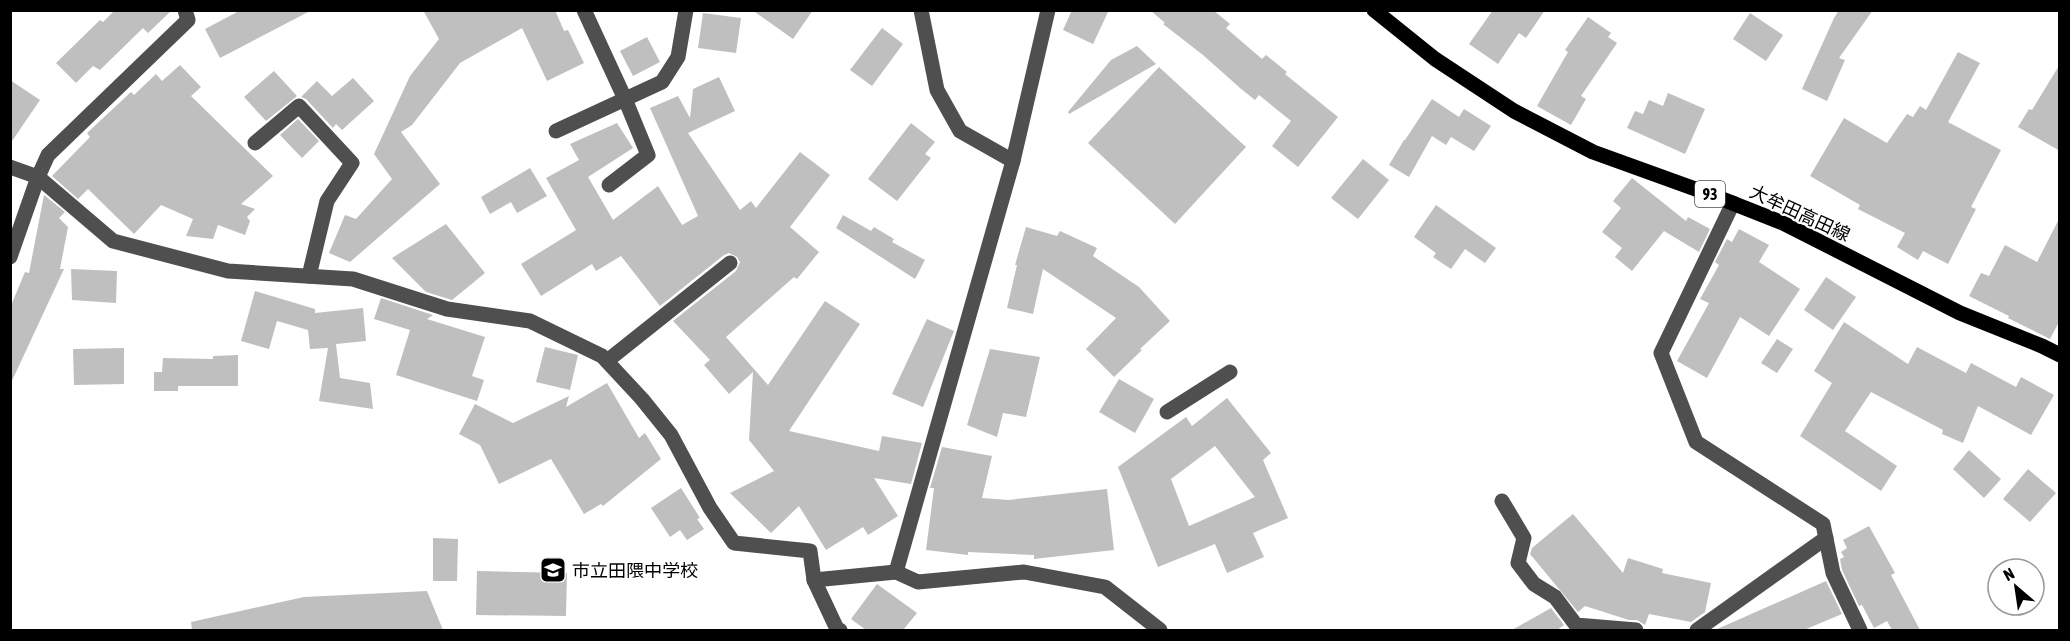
<svg xmlns="http://www.w3.org/2000/svg" width="2070" height="641" viewBox="0 0 2070 641" font-family="'Asap Condensed','Noto Sans JP',sans-serif">
	<style>
		.building { fill: #bfbfbf; fill-rule: evenodd }
		.lines { fill: none; stroke-linecap: round; stroke-linejoin: round }
		.minor { stroke: #4f4f4f; stroke-width: 15 }
		.major { stroke: #000; stroke-width: 15 }
		.labels { text-anchor: middle; dominant-baseline: central; stroke-width: 4.5; stroke-linejoin: round; paint-order: stroke }
		.shield { fill: #fff; stroke: #4c4c4c; stroke-width: 1.5 }
		.shield-label { font-size: 16px; font-weight: bold; fill: #000 }
		.street-label { font-size: 18px; fill: #000; stroke: #fff }
		.poi-label { font-size: 18px; fill: #000; stroke: #fff; text-anchor: start }
	</style>
	<rect width="100%" height="100%" fill="#fff"/>
	<g class="building">
		<polygon points="115,10 172,10 148,33 143,28 100,70 93,66 76,83 56,63 100,20 103,22"/>
		<polygon points="241,10 312,10 220,58 205,29"/>
		<polygon points="423,10 555,10 564,31 568,30 584,63 547,81 522,28 460,63 412,125 401,132 440,184 350,262 329,253 345,215 356,219 392,179 374,154 410,76 439,39"/>
		<polygon points="752,10 813,10 793,39"/>
		<polygon points="1072,10 1109,10 1093,44 1063,30"/>
		<polygon points="1150,10 1213,10 1230,24 1226,28 1262,59 1266,55 1287,72 1285,74 1338,117 1298,167 1272,146 1291,121 1259,95 1255,100 1240,88 1203,55 1163,24 1165,23"/>
		<polygon points="1493,10 1545,10 1526,38 1519,33 1498,64 1469,44"/>
		<polygon points="1839,10 1873,10 1839,58 1845,60 1827,101 1802,89 1834,18"/>
		<polygon points="703,13 741,18 736,53 698,48"/>
		<polygon points="1750,13 1783,35 1766,61 1733,39"/>
		<polygon points="1588,17 1611,33 1608,37 1617,43 1581,96 1586,99 1571,125 1537,106 1568,52 1565,50"/>
		<polygon points="882,28 903,44 872,86 850,70"/>
		<polygon points="647,37 660,62 633,76 620,51"/>
		<polygon points="1137,46 1156,64 1069,114 1068,112 1111,60"/>
		<polygon points="1958,52 1980,63 1948,122 2001,150 1971,207 1976,209 1948,264 1923,251 1918,260 1897,247 1905,233 1858,209 1860,205 1810,176 1844,118 1887,143 1907,114 1913,117 1920,106 1926,110"/>
		<polygon points="2060,64 2060,151 2018,127 2029,109 2032,110"/>
		<polygon points="180,65 201,87 191,96 273,176 241,204 255,209 247,217 250,221 245,235 218,225 213,239 186,236 193,219 161,205 134,234 88,189 78,199 52,176 90,137 87,133 131,92 134,95 156,74 162,81"/>
		<polygon points="1159,67 1246,147 1175,224 1088,143"/>
		<polygon points="274,71 297,96 266,121 244,97"/>
		<polygon points="719,77 735,111 688,133 740,210 751,201 756,208 800,152 830,175 790,227 819,252 797,279 794,277 726,337 768,385 825,301 860,324 789,431 879,451 882,436 922,443 911,484 874,478 898,516 868,535 863,527 826,550 799,506 771,533 730,493 774,471 749,440 753,372 729,394 704,365 710,360 673,321 736,271 740,262 737,257 729,253 724,255 660,306 621,256 596,271 592,264 541,296 521,264 576,230 546,178 579,160 570,144 617,123 633,148 588,177 613,220 658,186 682,225 698,216 650,108 678,96 690,118 693,89"/>
		<polygon points="353,78 374,101 342,130 336,124 333,128 306,99 301,97 317,81 332,96"/>
		<polygon points="10,80 40,100 10,144"/>
		<polygon points="1668,93 1705,109 1685,154 1627,128 1635,111 1643,114 1649,100 1663,106"/>
		<polygon points="1432,99 1459,117 1464,109 1491,126 1474,151 1451,137 1446,145 1432,136 1409,177 1389,165 1404,140 1405,140"/>
		<polygon points="298,119 319,141 302,158 280,135"/>
		<polygon points="911,123 935,142 925,154 931,158 897,201 868,179"/>
		<polygon points="1363,159 1389,180 1358,219 1331,198"/>
		<polygon points="530,168 547,196 517,213 511,202 490,214 481,197"/>
		<polygon points="1632,178 1686,221 1688,217 1710,229 1699,252 1664,231 1632,271 1615,257 1622,248 1602,232 1621,208 1613,201"/>
		<polygon points="44,195 65,212 59,218 68,227 60,269 64,269 10,385 10,308 25,272 29,273"/>
		<polygon points="1436,205 1496,248 1485,263 1465,249 1451,269 1433,257 1436,253 1414,237"/>
		<polygon points="843,215 871,231 874,227 894,239 892,242 925,260 915,279 836,228"/>
		<polygon points="2060,217 2060,320 2050,339 2008,318 2009,316 1969,296 1981,273 1989,276 2005,245 2037,262"/>
		<polygon points="446,224 485,273 452,300 426,292 392,258"/>
		<polygon points="1026,227 1057,236 1060,231 1097,248 1093,256 1139,287 1170,321 1140,349 1142,350 1114,377 1086,349 1116,318 1043,269 1033,314 1007,308 1017,265 1015,265"/>
		<polygon points="1739,229 1769,245 1759,262 1800,289 1769,336 1740,317 1707,378 1677,361 1709,303 1700,299 1719,265 1715,262 1727,239 1732,242"/>
		<polygon points="71,269 117,271 116,303 72,300"/>
		<polygon points="1826,277 1856,297 1833,330 1804,310"/>
		<polygon points="255,291 315,309 315,313 363,308 366,341 336,344 340,378 370,383 373,409 319,401 328,348 310,349 308,330 277,321 269,349 241,341"/>
		<polygon points="381,298 433,315 427,319 485,337 472,376 484,380 477,401 396,375 410,330 374,319"/>
		<polygon points="927,319 954,331 923,407 892,394"/>
		<polygon points="1844,322 1908,364 1917,347 1966,373 1971,363 2016,387 2021,377 2054,395 2031,435 1978,406 1963,443 1942,434 1943,430 1871,392 1845,431 1897,466 1881,491 1800,436 1832,383 1814,371"/>
		<polygon points="1777,339 1793,349 1777,373 1761,363"/>
		<polygon points="545,347 578,355 570,390 536,382"/>
		<polygon points="124,348 124,384 74,385 73,349"/>
		<polygon points="990,349 1040,357 1026,417 1003,413 997,437 967,425"/>
		<polygon points="238,355 238,386 178,386 178,391 154,391 154,372 162,372 163,358 213,359 213,356"/>
		<polygon points="1119,379 1154,399 1135,433 1099,412"/>
		<polygon points="607,383 639,438 645,433 661,459 603,506 601,504 584,514 551,459 499,484 480,445 459,434 475,404 513,423 569,396 566,407"/>
		<path d="M1227,398L1271,453L1263,460L1288,518L1253,533L1264,557L1227,573L1215,544L1158,567L1118,467L1186,417L1192,426ZM1215,446L1255,497L1189,526L1171,479Z"/>
		<polygon points="942,447 992,456 982,498 1008,500 1107,489 1114,550 1034,559 1034,555 968,552 968,555 926,550 934,488 930,488"/>
		<polygon points="1969,450 2001,479 1984,498 1953,469"/>
		<polygon points="2028,469 2056,493 2030,522 2003,499"/>
		<polygon points="681,488 700,518 697,519 704,529 687,540 680,530 670,537 651,508"/>
		<polygon points="1573,514 1623,573 1628,558 1663,569 1662,573 1711,583 1705,612 1691,622 1649,614 1645,625 1637,620 1629,620 1585,606 1578,612 1530,554 1532,548"/>
		<polygon points="1869,526 1895,573 1891,575 1920,630 1892,630 1887,621 1874,628 1862,605 1859,606 1842,570 1840,559 1844,557 1841,552 1847,548 1843,540"/>
		<polygon points="433,538 458,539 457,581 433,581"/>
		<polygon points="477,571 567,573 566,616 476,615"/>
		<polygon points="1826,581 1842,614 1804,630 1715,630"/>
		<polygon points="877,584 917,613 903,630 866,630 851,619"/>
		<polygon points="427,591 443,630 192,630 191,622 304,597"/>
		<polygon points="1551,608 1564,625 1557,630 1512,630"/>
	</g>
	<g class="lines">
		<g class="minor">
			<polyline points="584,10 625,99 648,155 609,185"/>
			<polyline points="921,10 937,90 960,131 1013,161"/>
			<polyline points="556,131 662,82 678,57 686,10"/>
			<polyline points="255,143 299,106 352,163 327,201 309,276"/>
			<polyline points="10,167 38,177 113,241 228,271 353,279 447,309 530,321 602,356 642,399 671,435 710,508 734,543 810,551 814,580 837,629 840,630"/>
			<polyline points="1733,203 1661,353 1696,442 1823,524 1833,573 1860,630"/>
			<polyline points="10,257 38,177 48,155 188,20 185,10"/>
			<polyline points="607,361 730,263"/>
			<polyline points="1167,412 1230,372"/>
			<polyline points="1502,501 1524,538 1518,563 1534,584 1555,597 1576,625 1636,630"/>
			<polyline points="896,572 1013,161 1048,10"/>
			<polyline points="814,580 896,572 918,582 1024,572 1105,587 1160,630"/>
			<polyline points="1697,630 1826,538"/>
		</g>
		<polyline class="major" points="1374,10 1435,59 1514,111 1593,152 1712,195 1783,223 1960,313 2042,346 2060,355"/>
	</g>
	<defs>
		<g id="school-square" transform="scale(1.35)"><rect x="-9" y="-9" width="18" height="18" rx="4" fill="#000" stroke="#fff"/><path d="M0-5L7-2L0 1L-7-2ZM-4 1L0 2.5L4 1V4Q0 6-4 4Z" fill="#fff"/></g>
	</defs>
	<g fill-rule="evenodd">
		<use href="#school-square" x="553" y="570"/>
	</g>
	<g class="labels">
		<rect class="shield" x="1695" y="181" width="30" height="26" rx="4.5"/>
		<g class="shield-label">
			<text x="1710" y="194">93</text>
		</g>
		<g class="street-label">
			<text transform="translate(1800 213) rotate(25)">大牟田高田線</text>
		</g>
		<g class="poi-label">
			<text x="572" y="570">市立田隈中学校</text>
		</g>
	</g>
	<rect width="2070" height="641" fill="none" stroke="#000000" stroke-width="24"/>
	<g transform="translate(2016 587) rotate(331)"><circle r="28" fill="#ffffff" stroke="#999999" stroke-width="1.5"/>
	<path d="M0-4.5L10 22L0 15L-10 22Z" fill="#000000"/>
	<text y="-9" font-size="16" font-weight="bold" text-anchor="middle" fill="#000000">N</text>
	</g>
</svg>
